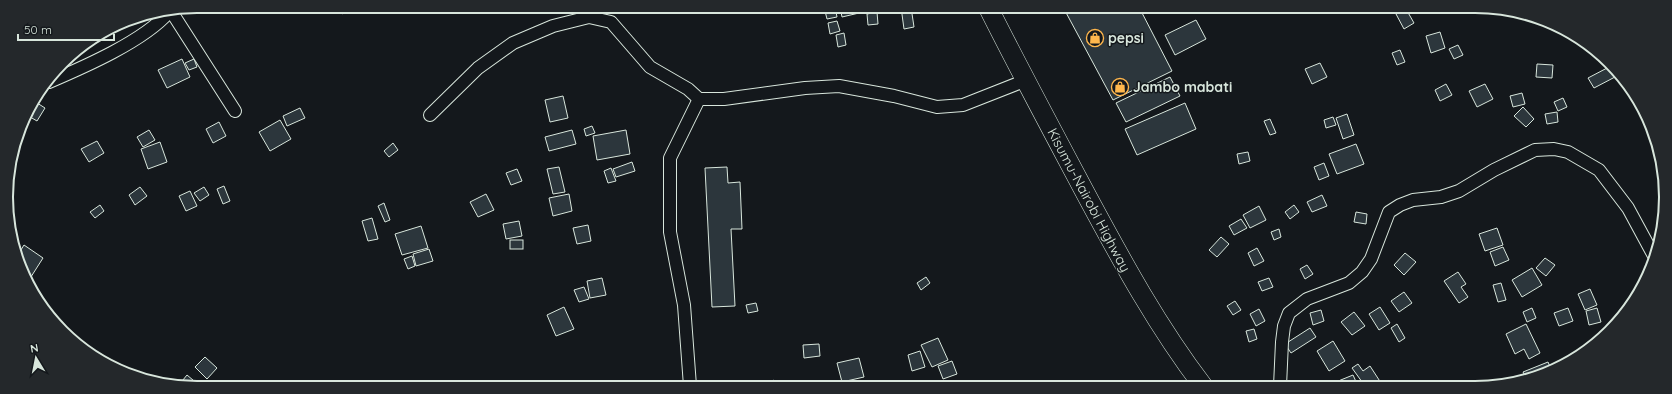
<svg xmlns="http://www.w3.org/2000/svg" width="1672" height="394" viewBox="0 0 1672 394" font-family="Quicksand,sans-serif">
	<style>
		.building { fill: #2c363c; stroke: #d8e6dc }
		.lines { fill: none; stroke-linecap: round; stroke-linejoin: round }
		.minor-casing { stroke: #d8e6dc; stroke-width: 14 }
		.trunk-casing { stroke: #d8e6dc; stroke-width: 20 }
		.minor { stroke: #14181c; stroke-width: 12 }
		.trunk { stroke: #14181c; stroke-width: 19 }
		.labels { text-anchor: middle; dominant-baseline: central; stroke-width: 3; stroke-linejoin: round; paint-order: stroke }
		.poi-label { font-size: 14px; font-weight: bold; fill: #d8e6dc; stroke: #14181c; text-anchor: start }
		.street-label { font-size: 14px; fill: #d8e6dc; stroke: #14181c }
		.rim { fill: none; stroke: #d8e6dc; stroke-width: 2 }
	</style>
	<rect width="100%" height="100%" fill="#14181c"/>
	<g class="building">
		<polygon points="336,6 350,6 343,14 335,8"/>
		<polygon points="672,7 685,7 684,10"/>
		<polygon points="824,7 835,7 837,17 827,19"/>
		<polygon points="840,7 857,7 859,13 842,17"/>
		<rect x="864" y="7" width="9" height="4"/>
		<polygon points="901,7 911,7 914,27 904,29"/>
		<polygon points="1063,7 1139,7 1172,71 1113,100"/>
		<polygon points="1406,9 1414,23 1404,29 1396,14"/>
		<polygon points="877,12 878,24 868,25 867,14"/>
		<polygon points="1196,20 1206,39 1175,55 1165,35"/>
		<polygon points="837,21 840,31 830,34 828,23"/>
		<polygon points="1440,32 1445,48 1431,53 1426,36"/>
		<polygon points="844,33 846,45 838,47 836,35"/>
		<polygon points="1458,45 1463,55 1454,59 1449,49"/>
		<polygon points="1400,50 1405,62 1397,65 1392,53"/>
		<polygon points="182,59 190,77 167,88 158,70"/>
		<polygon points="194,59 197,67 189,70 185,63"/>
		<polygon points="1320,63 1327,77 1312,84 1305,69"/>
		<polygon points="1537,64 1553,65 1552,78 1536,77"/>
		<polygon points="1609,67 1615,77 1594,88 1588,78"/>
		<polygon points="1170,77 1180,96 1126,122 1116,103"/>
		<polygon points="1446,84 1452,95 1440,101 1435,90"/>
		<polygon points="1485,84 1493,99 1477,107 1469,91"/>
		<polygon points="1522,93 1525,104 1513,107 1510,96"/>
		<polygon points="563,96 568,118 550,122 545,100"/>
		<polygon points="1563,98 1567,107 1558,111 1554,102"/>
		<polygon points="34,101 45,108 37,121 25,114"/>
		<polygon points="1185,103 1196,129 1137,155 1125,129"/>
		<polygon points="1523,107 1534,119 1526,127 1514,116"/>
		<polygon points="300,108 305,118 287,126 283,116"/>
		<polygon points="1557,112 1558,122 1547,124 1545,114"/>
		<polygon points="1347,114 1354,135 1343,139 1336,118"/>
		<polygon points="1333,117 1336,125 1326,128 1324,120"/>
		<polygon points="1270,119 1276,133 1270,135 1264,121"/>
		<polygon points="280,120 291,139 270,151 259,132"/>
		<polygon points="219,122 226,136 213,143 206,129"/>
		<polygon points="592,126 595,133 586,136 584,129"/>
		<polygon points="149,130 155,140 143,147 137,137"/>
		<polygon points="572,130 576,144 549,151 545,137"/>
		<polygon points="626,130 630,154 597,160 593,136"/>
		<polygon points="97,141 104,153 89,162 81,149"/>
		<polygon points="160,142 167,162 148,169 141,149"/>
		<polygon points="393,143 398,150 389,157 384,151"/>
		<polygon points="1356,144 1364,164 1337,174 1329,154"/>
		<polygon points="1248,152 1250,161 1239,164 1237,154"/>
		<polygon points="632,162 635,171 616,177 613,169"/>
		<polygon points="1324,163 1329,176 1319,180 1314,167"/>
		<polygon points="559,167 565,192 553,194 547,169"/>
		<polygon points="727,167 728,183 740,182 742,229 731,229 735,306 712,307 705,168"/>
		<polygon points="611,168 616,181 608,183 604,171"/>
		<polygon points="517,169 522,181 511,185 506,173"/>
		<polygon points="224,186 230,201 223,204 217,189"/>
		<polygon points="140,187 147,196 135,205 129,195"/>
		<polygon points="204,187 209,195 200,201 194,193"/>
		<polygon points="190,191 197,206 186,211 179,196"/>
		<polygon points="486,194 494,210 478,217 470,202"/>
		<polygon points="569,194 572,211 553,216 549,198"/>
		<polygon points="1322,195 1327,206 1312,212 1307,202"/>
		<polygon points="384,203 390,220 385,222 378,206"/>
		<polygon points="100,205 104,211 95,218 90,212"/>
		<polygon points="1294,205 1299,212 1290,219 1285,212"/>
		<polygon points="1259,206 1266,220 1250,228 1243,215"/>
		<polygon points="1356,212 1367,214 1366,224 1354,222"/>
		<polygon points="372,218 378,239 368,241 362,221"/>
		<polygon points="1241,219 1247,228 1234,235 1229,226"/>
		<polygon points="519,221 522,236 506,239 503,224"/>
		<polygon points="588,225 591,241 577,244 573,228"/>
		<polygon points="421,226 428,248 402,255 395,234"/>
		<polygon points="1497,228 1503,245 1485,251 1479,234"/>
		<polygon points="1279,229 1281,237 1274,240 1271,232"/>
		<polygon points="1221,237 1229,244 1217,257 1209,250"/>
		<rect x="510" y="240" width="13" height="9"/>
		<polygon points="24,245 43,258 29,280 14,250 19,253"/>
		<polygon points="1503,247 1509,260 1495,266 1490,252"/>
		<polygon points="1257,248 1264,261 1254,266 1248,253"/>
		<polygon points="429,249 433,261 416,266 413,254"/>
		<polygon points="1405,253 1416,262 1404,275 1394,265"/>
		<polygon points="412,256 415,266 408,269 404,259"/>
		<polygon points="1545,258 1555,265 1546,276 1536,268"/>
		<polygon points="1307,265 1313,274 1305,279 1300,269"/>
		<polygon points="1532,268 1542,285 1522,297 1512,280"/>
		<polygon points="1458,272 1466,284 1461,287 1468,297 1459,303 1444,281"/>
		<polygon points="926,277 930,283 921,290 917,283"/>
		<polygon points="602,278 606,295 590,298 587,281"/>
		<polygon points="1269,278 1273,287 1262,291 1258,282"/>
		<polygon points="1501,283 1506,300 1498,302 1493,285"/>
		<polygon points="584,287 589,299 579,302 574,290"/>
		<polygon points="1590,289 1597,305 1585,310 1578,294"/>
		<polygon points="1404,292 1412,303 1399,312 1391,301"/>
		<polygon points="1235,301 1241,310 1233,315 1227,306"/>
		<polygon points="756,303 758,311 748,313 746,305"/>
		<polygon points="564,307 574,329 556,336 547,315"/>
		<polygon points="1380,307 1390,323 1379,330 1369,314"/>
		<polygon points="1532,308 1536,318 1527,322 1523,312"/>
		<polygon points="1568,308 1573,321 1559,326 1554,313"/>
		<polygon points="1597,308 1601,322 1589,325 1586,311"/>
		<polygon points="1259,309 1265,321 1256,326 1250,314"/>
		<polygon points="1321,310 1324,321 1313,325 1310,313"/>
		<polygon points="1354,312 1365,326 1352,335 1341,322"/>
		<polygon points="1397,324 1405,338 1399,342 1391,328"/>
		<polygon points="1526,324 1540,353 1529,359 1524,349 1515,354 1506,334"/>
		<polygon points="1310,328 1316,337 1291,353 1285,344"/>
		<polygon points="1254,329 1257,339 1249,342 1246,331"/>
		<polygon points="938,338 948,360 932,367 921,345"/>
		<polygon points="1333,341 1345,361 1329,371 1317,351"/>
		<polygon points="819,344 820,356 804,358 803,345"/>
		<polygon points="920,351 925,367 912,371 908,355"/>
		<polygon points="205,357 217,368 207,379 195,367"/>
		<polygon points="859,358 864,377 842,382 837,363"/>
		<polygon points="952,361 957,374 943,379 938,366"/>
		<polygon points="1548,362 1552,371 1526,378 1523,372"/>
		<polygon points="1358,364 1363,371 1370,366 1383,386 1365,386 1352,368"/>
		<polygon points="187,375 200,386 178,386"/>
		<polygon points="1353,375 1358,386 1326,386"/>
		<polygon points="774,380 779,386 765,386"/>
		<polygon points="325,381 330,386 319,386"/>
		<polygon points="544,381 545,386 531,386 530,385"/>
	</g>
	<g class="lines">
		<g class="minor-casing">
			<g id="minor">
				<polyline points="171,11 235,111"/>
				<path d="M49,82C84,67 144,41 169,12"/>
				<polyline points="430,115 478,68 513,43 553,26 589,17 611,22 650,67 688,89 699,99 724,99 805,88 839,86 894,96 937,107 963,105 1024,81"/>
				<polyline points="690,386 684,305 670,232 670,158 699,99"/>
				<polyline points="1280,386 1282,342 1284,326 1289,313 1307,299 1349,283 1362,272 1371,259 1389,212 1400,205 1413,200 1441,197 1459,191 1494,170 1535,150 1554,149 1568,152 1599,170 1628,208 1654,256"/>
			</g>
		</g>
		<g class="trunk-casing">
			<path id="trunk" d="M988,7C1020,71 1054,134 1088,198C1123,263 1158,327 1203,386"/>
		</g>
		<use href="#minor" class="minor"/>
		<use href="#trunk" class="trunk"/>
	</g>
	<defs>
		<g id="shop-ring" transform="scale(0.9)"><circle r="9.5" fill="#14181c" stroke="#ffb74d" stroke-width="1.5"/><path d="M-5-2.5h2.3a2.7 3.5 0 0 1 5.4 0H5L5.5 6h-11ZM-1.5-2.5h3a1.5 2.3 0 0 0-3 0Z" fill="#ffb74d"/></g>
	</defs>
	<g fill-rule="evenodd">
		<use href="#shop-ring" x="1095" y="38"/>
		<use href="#shop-ring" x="1120" y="87"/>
	</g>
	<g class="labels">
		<g class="poi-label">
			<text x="1108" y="38">pepsi</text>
			<text x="1133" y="87">Jambo mabati</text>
		</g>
		<g class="street-label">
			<text transform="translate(1089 200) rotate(62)">Kisumu-Nairobi Highway</text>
		</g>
	</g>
	<path d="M0 0H1672V394H0ZM197 13H1475A184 184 0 0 1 1659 197V197A184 184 0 0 1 1475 381H197A184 184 0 0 1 13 197V197A184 184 0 0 1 197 13Z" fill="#24282b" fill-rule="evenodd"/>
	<path class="rim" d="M197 13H1475A184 184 0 0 1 1659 197V197A184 184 0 0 1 1475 381H197A184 184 0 0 1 13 197V197A184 184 0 0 1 197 13Z"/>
	<g transform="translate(36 358) rotate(350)" stroke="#14181c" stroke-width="3" paint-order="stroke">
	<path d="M0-3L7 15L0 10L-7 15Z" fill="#d8e6dc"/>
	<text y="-6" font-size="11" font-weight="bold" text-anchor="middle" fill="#d8e6dc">N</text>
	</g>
	<path d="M18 34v6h96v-6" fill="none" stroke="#d8e6dc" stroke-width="2"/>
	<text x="24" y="34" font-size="12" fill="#d8e6dc" stroke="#14181c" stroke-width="3" paint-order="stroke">50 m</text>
</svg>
